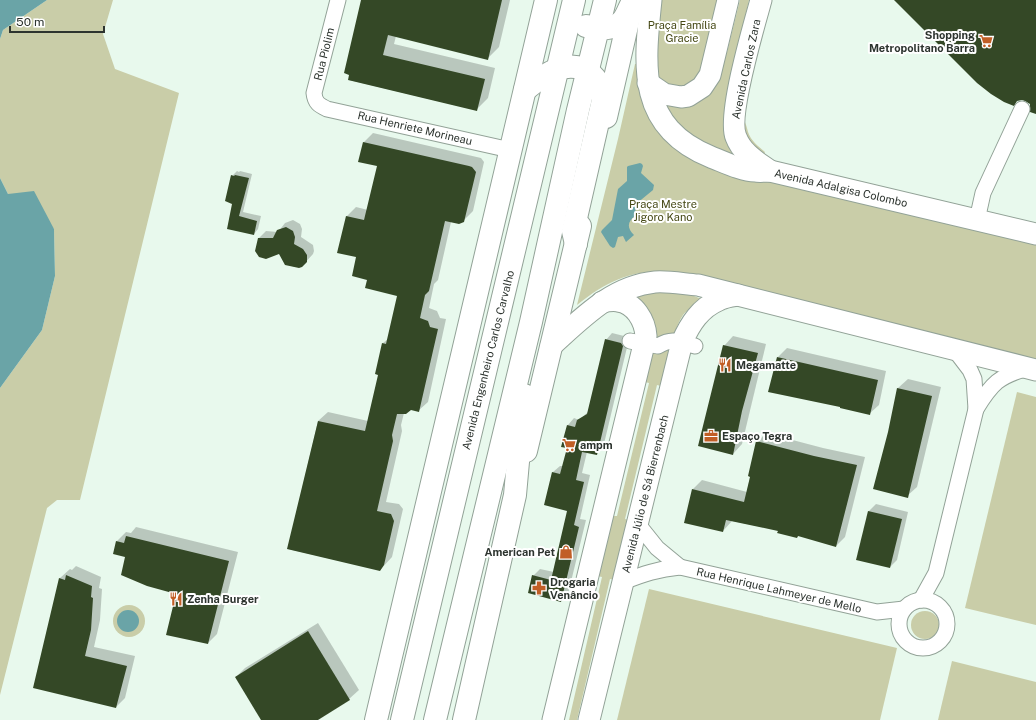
<svg xmlns="http://www.w3.org/2000/svg" width="1036" height="720" viewBox="0 0 1036 720" font-family="'Public Sans',sans-serif">
	<style>
		.green { fill: #c9cda8 }
		.water { fill: #6aa4a7 }
		.shadow { fill: #0003 }
		.building { fill: #344826 }
		.lines { fill: none; stroke-linecap: round; stroke-linejoin: round }
		.street-casing { stroke: #92a297; stroke-width: 17 }
		.secondary-casing { stroke: #92a297; stroke-width: 23 }
		.primary-casing { stroke: #92a297; stroke-width: 24 }
		.highway-casing { stroke: #92a297; stroke-width: 24 }
		.street { stroke: #fff; stroke-width: 15 }
		.secondary { stroke: #fff; stroke-width: 21 }
		.primary { stroke: #fff; stroke-width: 22 }
		.highway { stroke: #fff; stroke-width: 22 }
		.labels { text-anchor: middle; dominant-baseline: central; stroke-width: 4; stroke-linejoin: round; paint-order: stroke }
		.park-label { font-size: 11px; fill: #454814; stroke: #fff }
		.poi-label { font-size: 11px; font-weight: bold; fill: #2d342f; stroke: #fff; text-anchor: start }
		.street-label { font-size: 11px; fill: #2d342f; stroke: #fff }
	</style>
	<rect width="100%" height="100%" fill="#e8f9ed"/>
	<g class="green">
		<polygon points="47,0 113,0 103,34 115,69 179,93 80,500 57,500 47,508 0,695 0,388 42,330 55,276 54,229 8,194 0,178 0,39 3,30"/>
		<polygon points="657,0 721,0 704,72 694,85 678,88 664,83 658,76 652,37"/>
		<polygon points="740,0 749,0 736,57 736,156 705,145 672,121 665,103 674,104 724,52 727,52"/>
		<path d="M635,64H637L651,112L767,180L1036,245V359L678,272C636,268 609,279 577,305L618,139Z"/>
		<path d="M742,120H744C746,124 747,128 748,132C751,141 759,147 765,152L763,157L749,142Z"/>
		<path d="M656,291C667,292 695,293 702,300C696,305 688,309 683,315C673,329 666,368 661,386L657,385L625,519L629,520L616,580L610,579L577,720H569L602,577L597,576L612,516H617L649,383L645,382L631,296Z"/>
		<polygon points="1017,392 1036,397 1036,625 965,608"/>
		<polygon points="649,589 897,648 880,720 617,720"/>
		<circle cx="129" cy="621" r="16"/>
		<circle cx="925" cy="625" r="14"/>
		<polygon points="952,661 1036,682 1036,720 938,720"/>
	</g>
	<g class="water">
		<polygon points="0,0 47,0 3,30 0,39"/>
		<path d="M640,163L642,164L643,166L641,173L654,185L653,190L636,204L635,216C627,222 627,228 634,235L626,242L623,236L618,237L615,247L613,248L610,246L601,232L602,230L612,220L618,189L627,181V167L628,166Z"/>
		<polygon points="0,178 8,194 34,191 54,229 55,276 42,330 0,388"/>
		<circle cx="128" cy="621" r="11"/>
	</g>
	<g class="shadow">
		<polygon points="362,0 510,0 499,47 488,58 396,36 394,44 495,68 488,98 476,110 349,80"/>
		<polygon points="373,133 481,158 484,162 473,211 463,221 451,222 438,280 434,284 429,308 437,311 440,318 446,319 428,402 418,411 411,409 404,413 401,425 402,431 386,502 399,504 403,509 392,557 380,570 288,549 318,421 328,412 368,421 379,374 383,343 388,339 398,295 368,279 357,256 338,252 347,216 356,207 368,210 378,165 360,161 364,142"/>
		<polygon points="237,171 239,172 240,171 252,174 243,212 261,216 258,229 254,234 228,228 234,204 232,176"/>
		<polygon points="293,220 300,224 302,229 301,237 313,245 314,251 313,254 302,266 295,267 286,264 279,252 259,238 266,231 278,232 285,223"/>
		<polygon points="612,333 628,337 629,339 603,448 596,454 587,452 582,473 590,475 580,519 586,520 568,594 561,601 533,576 540,569 554,572 569,510 553,472 560,466 563,466 568,447 562,446 568,425 574,418 579,420 588,412 606,340"/>
		<polygon points="733,336 766,344 742,444 733,454 724,346"/>
		<polygon points="787,348 886,371 879,405 869,414 778,357"/>
		<polygon points="908,379 941,387 917,487 907,496 889,432 898,388"/>
		<polygon points="766,433 823,448 865,457 845,537 836,546 799,535 797,537 779,530 732,521 723,531 693,489 702,480 747,492 757,442"/>
		<polygon points="876,504 908,512 897,560 890,567 857,559 869,511"/>
		<polygon points="136,527 238,552 217,634 208,643 178,593 126,556 117,541 126,532 131,533"/>
		<polygon points="76,566 101,577 99,588 102,589 100,620 94,647 135,656 125,698 116,707 34,687 60,578 70,569 72,570"/>
		<polygon points="318,623 359,690 349,699 316,720 262,720 236,677 245,668"/>
	</g>
	<g class="building">
		<polygon points="361,0 502,0 488,60 388,35 383,55 485,79 477,111 348,80 349,75 344,73"/>
		<polygon points="894,0 1036,0 1036,114 1030,112 1030,104 1025,101 1022,100 1017,101 1014,106 1004,102 991,94 977,83"/>
		<polygon points="363,142 469,166 472,167 476,172 464,222 459,224 445,221 429,291 425,295 420,318 428,321 430,327 438,329 419,412 411,410 406,414 397,414 392,435 393,441 377,511 391,514 394,521 384,565 380,571 287,549 318,421 365,431 378,375 375,374 382,343 386,344 397,296 365,288 367,280 352,276 356,257 337,253 346,216 364,220 377,166 358,162"/>
		<polygon points="231,175 234,176 235,175 249,178 239,216 257,221 254,235 227,229 232,204 225,201"/>
		<polygon points="286,227 293,231 295,237 294,244 303,249 307,255 307,262 302,267 299,268 285,265 279,254 266,259 259,257 255,251 258,238 273,238 277,230"/>
		<polygon points="605,339 621,343 623,346 597,455 582,452 576,480 584,482 574,525 579,527 561,602 528,593 532,575 551,580 567,511 544,505 552,472 560,474 567,448 561,447 567,425 575,427 577,420 587,414"/>
		<polygon points="723,345 758,353 742,411 733,455 698,446"/>
		<polygon points="777,357 878,380 870,415 840,408 840,407 768,392"/>
		<polygon points="897,388 932,396 908,498 873,489 888,432"/>
		<polygon points="756,441 814,456 857,465 836,547 798,536 797,538 777,533 778,531 726,520 723,532 684,523 692,489 744,502 750,477 748,476"/>
		<polygon points="868,511 902,519 890,568 856,560"/>
		<polygon points="126,536 229,561 208,644 166,635 176,594 147,586 121,575 125,557 113,554 116,541 124,543"/>
		<polygon points="66,575 92,586 91,597 93,598 91,630 85,656 127,666 116,708 33,688 59,578 65,580"/>
		<polygon points="308,631 350,700 318,720 261,720 235,677"/>
	</g>
	<g class="lines">
		<g class="street-casing">
			<g id="street">
				<path d="M338,0L314,93C315,103 319,105 327,109L510,150"/>
				<polyline points="977,220 983,193 1022,109"/>
				<path d="M630,341L658,346C673,337 679,342 695,346"/>
				<path d="M976,409C992,383 999,376 1028,368"/>
				<polyline points="637,523 657,548 680,567"/>
				<path d="M623,582C643,574 658,569 680,567L877,612L904,609"/>
				<polyline points="921,600 936,573 976,409 974,379 970,370 954,349"/>
				<circle cx="923" cy="624" r="24"/>
			</g>
		</g>
		<g class="secondary-casing">
			<g id="secondary">
				<path d="M651,0C644,67 637,127 711,157C724,162 742,171 755,171C760,172 765,171 770,171L1036,234"/>
				<path d="M761,0C754,25 727,117 736,137C742,153 756,161 770,171"/>
				<polyline points="648,83 664,94 681,97 688,96 702,87 710,75 728,0"/>
				<path d="M551,346C581,319 612,286 655,282C669,281 684,284 698,285L1036,370"/>
				<path d="M553,720L646,336C645,321 635,303 618,301C613,300 607,301 602,302"/>
				<path d="M589,720L682,342C690,324 700,308 719,300C724,297 732,296 738,295"/>
			</g>
		</g>
		<g class="primary-casing">
			<g id="primary">
				<polyline points="606,117 632,4"/>
				<polyline points="526,451 580,226"/>
				<polyline points="376,720 546,0"/>
			</g>
		</g>
		<g class="highway-casing">
			<g id="highway">
				<path d="M586,26C598,29 614,31 623,20C627,15 629,8 632,3"/>
				<path d="M525,90C543,75 570,55 592,75C600,83 602,89 603,100L573,231L576,244"/>
				<polyline points="402,720 574,0"/>
				<polyline points="435,720 531,322 578,110 605,0"/>
				<polyline points="464,720 515,495 524,395"/>
			</g>
		</g>
		<use href="#street" class="street"/>
		<use href="#secondary" class="secondary"/>
		<use href="#primary" class="primary"/>
		<use href="#highway" class="highway"/>
	</g>
	<defs>
		<g id="supermarket-bare" transform="scale(1.08)"><path d="M-6-5.5h2.5l.6 2H6L4.5 2H-2.5L-4.4-4H-6ZM-1.5 3.2a1.3 1.3 0 1 0 .1 0ZM3 3.2a1.3 1.3 0 1 0 .1 0Z" fill="#c15e26" stroke="#fff" stroke-width="2.5" paint-order="stroke"/></g>
		<g id="restaurant-bare" transform="scale(1.08)"><path d="M-5-6h1v4h1v-4h1v4h1v-4h1v5L-1.5 .5V6h-2V.5L-5-1ZM5-6V6H3V1.5H1.5Q1.5-4 5-6Z" fill="#c15e26" stroke="#fff" stroke-width="2.5" paint-order="stroke"/></g>
		<g id="office-bare" transform="scale(1.08)"><path d="M-6-3h4V-5.5h4V-3h4V5H-6ZM-1-4.5V-3h2v-1.5ZM-6 0V1H6V0Z" fill="#c15e26" stroke="#fff" stroke-width="2.5" paint-order="stroke"/></g>
		<g id="shop-bare" transform="scale(1.08)"><path d="M-5-2.5h2.3a2.7 3.5 0 0 1 5.4 0H5L5.5 6h-11ZM-1.5-2.5h3a1.5 2.3 0 0 0-3 0Z" fill="#c15e26" stroke="#fff" stroke-width="2.5" paint-order="stroke"/></g>
		<g id="pharmacy-bare" transform="scale(1.08)"><path d="M-2-6h4v4h4v4h-4v4h-4v-4h-4v-4h4Z" fill="#c15e26" stroke="#fff" stroke-width="2.5" paint-order="stroke"/></g>
	</defs>
	<g fill-rule="evenodd">
		<use href="#supermarket-bare" x="986" y="41"/>
		<use href="#restaurant-bare" x="725" y="365"/>
		<use href="#office-bare" x="711" y="436"/>
		<use href="#supermarket-bare" x="569" y="445"/>
		<use href="#shop-bare" x="566" y="552"/>
		<use href="#pharmacy-bare" x="539" y="588"/>
		<use href="#restaurant-bare" x="176" y="599"/>
	</g>
	<g class="labels">
		<g class="park-label">
			<text x="682" y="25">Praça Família<tspan x="682" dy="13">Gracie</tspan></text>
			<text x="663" y="204">Praça Mestre<tspan x="663" dy="13">Jigoro Kano</tspan></text>
		</g>
		<g class="poi-label">
			<text x="975" y="35" text-anchor="end">Shopping<tspan x="975" dy="13">Metropolitano Barra</tspan></text>
			<text x="736" y="365">Megamatte</text>
			<text x="722" y="436">Espaço Tegra</text>
			<text x="580" y="445">ampm</text>
			<text x="555" y="552" text-anchor="end">American Pet</text>
			<text x="550" y="582">Drogaria<tspan x="550" dy="13">Venâncio</tspan></text>
			<text x="187" y="599">Zenha Burger</text>
		</g>
		<g class="street-label">
			<text transform="translate(324 54) rotate(-76)">Rua Piolim</text>
			<text transform="translate(746 69) rotate(-78)">Avenida Carlos Zara</text>
			<text transform="translate(415 128) rotate(13)">Rua Henriete Morineau</text>
			<text transform="translate(841 188) rotate(13)">Avenida Adalgisa Colombo</text>
			<text transform="translate(488 360) rotate(-76)">Avenida Engenheiro Carlos Carvalho</text>
			<text transform="translate(645 494) rotate(-76)">Avenida Júlio de Sá Bierrenbach</text>
			<text transform="translate(779 590) rotate(13)">Rua Henrique Lahmeyer de Mello</text>
		</g>
	</g>
	<path d="M10 26v6h94v-6" fill="none" stroke="#2d342f" stroke-width="2"/>
	<text x="16" y="26" font-size="12" fill="#2d342f" stroke="#ffffff" stroke-width="3" paint-order="stroke">50 m</text>
</svg>
